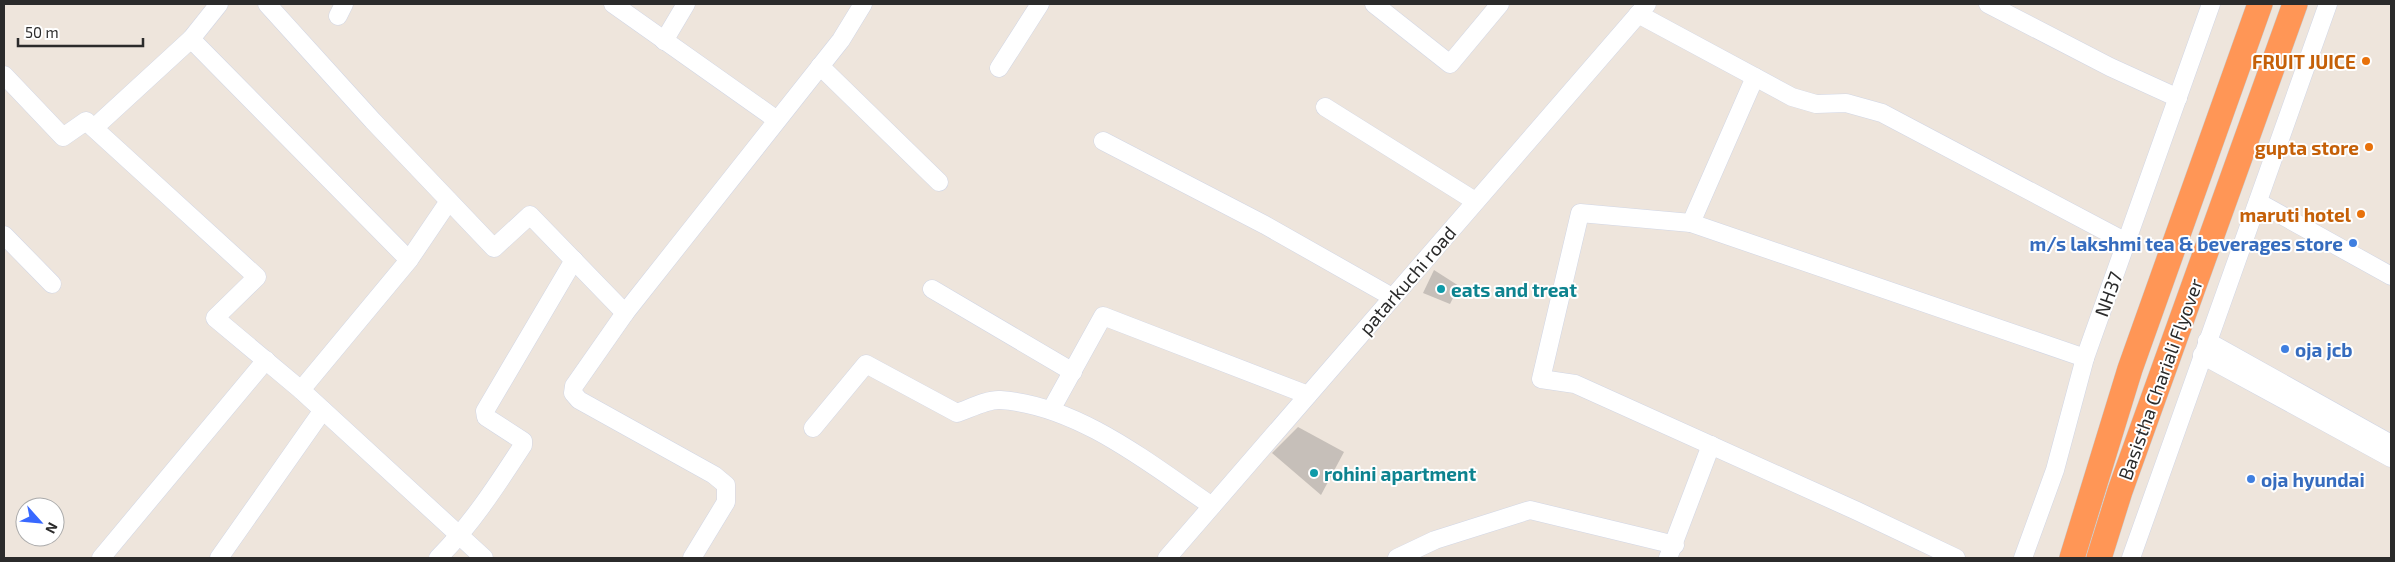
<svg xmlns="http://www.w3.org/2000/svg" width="2395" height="562" viewBox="0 0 2395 562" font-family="'Exo 2',sans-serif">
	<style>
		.building { fill: #c6bfb9 }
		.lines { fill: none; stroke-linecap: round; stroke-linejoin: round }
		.minor-casing { stroke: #d1d6e5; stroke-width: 19 }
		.highway-casing { stroke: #c8c8c8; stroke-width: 26 }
		.minor { stroke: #fff; stroke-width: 18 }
		.highway { stroke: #ff9656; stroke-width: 25 }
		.food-dot { fill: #e8710a; stroke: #fff; stroke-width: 2 }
		.shop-dot { fill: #3f7fe0; stroke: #fff; stroke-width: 2 }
		.culture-dot { fill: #0f9aa8; stroke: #fff; stroke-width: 2 }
		.labels { text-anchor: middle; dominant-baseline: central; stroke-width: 4; stroke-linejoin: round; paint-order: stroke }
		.food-label { font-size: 19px; font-weight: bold; fill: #c56008; stroke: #fff; text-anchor: end }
		.shop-label { font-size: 19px; font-weight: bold; fill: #366cbe; stroke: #fff; text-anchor: start }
		.street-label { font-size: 19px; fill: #2b2b2b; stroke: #fff }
		.culture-label { font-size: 19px; font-weight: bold; fill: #0d838f; stroke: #fff; text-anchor: start }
	</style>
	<rect width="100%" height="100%" fill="#eee5dc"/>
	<g class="building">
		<polygon points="1434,270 1459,286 1450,304 1423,293"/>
		<polygon points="1298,427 1344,452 1321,495 1272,453"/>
	</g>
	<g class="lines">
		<g class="minor-casing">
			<g id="minor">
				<polyline points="267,4 373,121 494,248 530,215 625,313 841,40 863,4"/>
				<polyline points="613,4 777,120"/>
				<polyline points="1374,4 1450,64 1500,4"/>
				<polyline points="1988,4 2110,67 2178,98"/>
				<polyline points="1638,14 1792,97 1816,104 1846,103 1882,113 2126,242"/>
				<polyline points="338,16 344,4"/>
				<polyline points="191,39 219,4"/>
				<polyline points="664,41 686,4"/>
				<polyline points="820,66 939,182"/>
				<polyline points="999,68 1040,4"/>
				<polyline points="4,75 63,137 86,121 257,277 215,318 301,390 484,558"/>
				<polyline points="1755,77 1691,223 2085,358"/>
				<polyline points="1325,107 1475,201"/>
				<polyline points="94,128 191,39 409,260 301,390"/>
				<polyline points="1103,141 1265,225 1392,297"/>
				<polyline points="2258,202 2391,276"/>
				<polyline points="1691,223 1580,213 1541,379 1575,384 1857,511 1956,558"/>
				<polyline points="4,235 52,284"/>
				<polyline points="409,260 449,201"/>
				<polyline points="932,289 1073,372"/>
				<polyline points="625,313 574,386 573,393 579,400 714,475 726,485 726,502 692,558"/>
				<polyline points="2207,341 2391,444"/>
				<polyline points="2202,355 2391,458"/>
				<polyline points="1051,410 1103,316 1308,395"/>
				<path d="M813,428L866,364L957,413C969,409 988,399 1000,400C1078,405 1150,464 1212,506"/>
				<polyline points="101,558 266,360"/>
				<polyline points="219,558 323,410"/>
				<path d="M438,558C472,524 497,485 523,445V441L486,417L485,411L574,260"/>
				<polyline points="1167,558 1647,4"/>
				<polyline points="1397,558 1435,540 1530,510 1675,545"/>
				<polyline points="1668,558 1711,445"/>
				<polyline points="2023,558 2055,470 2085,358 2211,4"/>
				<polyline points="2131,558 2328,4"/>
			</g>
		</g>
		<g class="highway-casing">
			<g id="highway">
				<polyline points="2072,558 2130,369 2260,4"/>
				<polyline points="2099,558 2120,491 2295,4"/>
			</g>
		</g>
		<use href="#minor" class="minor"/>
		<use href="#highway" class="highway"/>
	</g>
	<g class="food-dot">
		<circle cx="2366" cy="61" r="5"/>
		<circle cx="2369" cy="147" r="5"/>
		<circle cx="2361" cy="214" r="5"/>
	</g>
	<g class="shop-dot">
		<circle cx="2353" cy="243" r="5"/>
		<circle cx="2285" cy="349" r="5"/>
		<circle cx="2251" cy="479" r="5"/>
	</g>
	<g class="culture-dot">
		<circle cx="1441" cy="289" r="5"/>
		<circle cx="1314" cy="473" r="5"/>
	</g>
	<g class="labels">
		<g class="food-label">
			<text x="2356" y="61">FRUIT JUICE</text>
			<text x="2359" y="147">gupta store</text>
			<text x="2351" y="214">maruti hotel</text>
		</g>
		<g class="shop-label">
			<text x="2343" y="243" text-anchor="end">m/s lakshmi tea &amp; beverages store</text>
			<text x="2295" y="349">oja jcb</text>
			<text x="2261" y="479">oja hyundai</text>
		</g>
		<g class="street-label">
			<text transform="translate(1407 280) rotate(-49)">patarkuchi road</text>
			<text transform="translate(2108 294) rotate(-70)">NH37</text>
			<text transform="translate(2160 379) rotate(-70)">Basistha Chariali Flyover</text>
		</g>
		<g class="culture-label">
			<text x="1451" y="289">eats and treat</text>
			<text x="1324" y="473">rohini apartment</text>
		</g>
	</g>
	<rect width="2395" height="562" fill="none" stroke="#2b2b2b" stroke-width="10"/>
	<g transform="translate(40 522) rotate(117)"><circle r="24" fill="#ffffff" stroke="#aaaaaa"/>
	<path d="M0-4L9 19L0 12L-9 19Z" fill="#3868ff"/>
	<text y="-8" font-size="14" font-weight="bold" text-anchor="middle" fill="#2b2b2b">N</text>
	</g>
	<path d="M18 38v8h125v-8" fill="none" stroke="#2b2b2b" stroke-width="2.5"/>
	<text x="25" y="38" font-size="15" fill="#2b2b2b" stroke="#ffffff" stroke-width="4" paint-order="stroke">50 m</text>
</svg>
